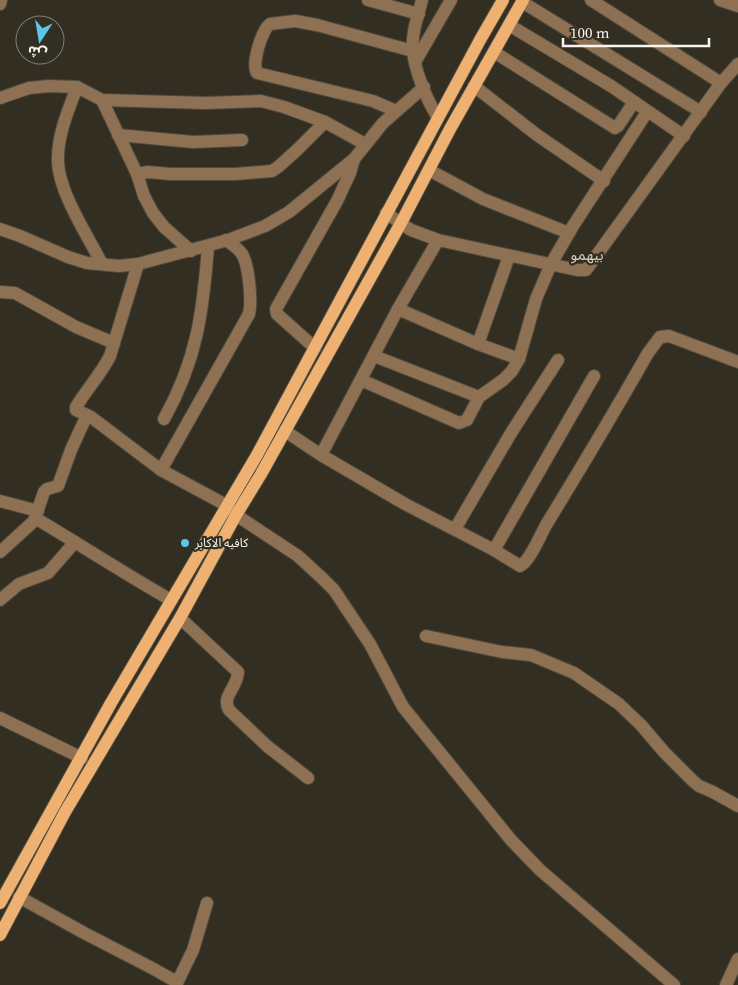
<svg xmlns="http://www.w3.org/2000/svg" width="738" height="985" viewBox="0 0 738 985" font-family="'Source Serif 4','Noto Sans Arabic',serif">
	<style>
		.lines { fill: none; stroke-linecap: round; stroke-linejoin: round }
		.minor-casing { stroke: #4e4a3e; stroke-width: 14 }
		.major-casing { stroke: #4e4a3e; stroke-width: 14 }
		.minor { stroke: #8e7153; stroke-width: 12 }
		.major { stroke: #eeb171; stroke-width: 12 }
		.poi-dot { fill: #5ac8e5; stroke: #332e22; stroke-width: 2 }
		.labels { text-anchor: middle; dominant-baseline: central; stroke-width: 4.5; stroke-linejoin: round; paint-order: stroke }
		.poi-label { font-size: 12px; fill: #f7f5ed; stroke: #332e22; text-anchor: start }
		.quarter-label { font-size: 15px; fill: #d5d0c0; stroke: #332e22 }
	</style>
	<rect width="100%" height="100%" fill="#332e22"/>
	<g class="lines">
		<g class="minor-casing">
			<g id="minor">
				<polyline points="368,0 419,14"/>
				<path d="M422,0C418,16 411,34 413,51C415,72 427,100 438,118"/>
				<polyline points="591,0 721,83"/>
				<polyline points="720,0 738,6"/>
				<polyline points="522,2 701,112"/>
				<polyline points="0,4 1,0"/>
				<polyline points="509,25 611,86 684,136"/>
				<polyline points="494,52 615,128 618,126 634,102"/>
				<polyline points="415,62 451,0"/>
				<polyline points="474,86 537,135 604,181"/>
				<path d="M77,87C68,111 57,136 58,162C59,193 88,236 102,264"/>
				<polyline points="0,98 29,88 49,86 77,87 102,100 137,174 144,196 153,213 164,227 191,251"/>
				<polyline points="102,100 206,103 261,101 284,107 325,122 365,144"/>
				<path d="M396,111L373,101L257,73C251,64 262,30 270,24L295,21L317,25L413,51"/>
				<polyline points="118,135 193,142 242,140"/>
				<polyline points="429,170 483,199 569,233"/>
				<polyline points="137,174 148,172 170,174 236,174 272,171 278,167 297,150 325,122"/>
				<polyline points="386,213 411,230 438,240 577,270 586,270 721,83 738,64"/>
				<polyline points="0,229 20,236 68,257 87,263 119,266 138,264 228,240 265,226 289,212 354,159 383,123 424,87"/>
				<polyline points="0,292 15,293 76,327 114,343"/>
				<polyline points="398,309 478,344 519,359"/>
				<polyline points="478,344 509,256"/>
				<polyline points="315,348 277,314 276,309 337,201 350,173 354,159"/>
				<polyline points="374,356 479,397"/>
				<polyline points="361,380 459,423 467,420 479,397 503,380 512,371 519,359 536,299 551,264 573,226 647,112"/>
				<path d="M87,415L76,410V407C87,389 101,374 110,356L138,264"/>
				<path d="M164,419C197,360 203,312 208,246"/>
				<path d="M285,431L321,455L405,504L494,550L520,566C530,561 540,536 546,525C581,468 615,411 648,353L660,337L669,336L738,362"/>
				<polyline points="321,455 398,309 438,240"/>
				<path d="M161,470L249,314C252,302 249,265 242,254C238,248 232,244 226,240"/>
				<polyline points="0,501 38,511"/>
				<path d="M35,518C81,545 125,574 171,600"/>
				<polyline points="455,529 511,433 558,360"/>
				<polyline points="494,550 594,376"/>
				<polyline points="0,552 34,521 44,492 47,489 58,486 71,450 87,415 91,417 161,470 226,505 236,515 298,556 322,578 334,590 370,644 403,707 511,840 540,870 674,985"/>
				<polyline points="0,600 19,584 48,573 75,542"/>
				<path d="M180,618L238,672C238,687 221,696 229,710L267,746L308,778"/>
				<polyline points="426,636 502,652 531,655 574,673 619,704 641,725 664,752 693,781 699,786 713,792 738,806"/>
				<polyline points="0,718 82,758"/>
				<polyline points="19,897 86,934 150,967 177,982"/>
				<polyline points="176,985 193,950 207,903"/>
				<polyline points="726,985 738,959"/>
			</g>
		</g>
		<g class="major-casing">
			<g id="major">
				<polyline points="0,903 111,703 257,455 480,40 503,0"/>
				<polyline points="0,935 65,812 180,618 236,515 261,474 401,223 450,129 523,0"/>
			</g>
		</g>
		<use href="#minor" class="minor"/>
		<use href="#major" class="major"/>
	</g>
	<circle class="poi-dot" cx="185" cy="543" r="5"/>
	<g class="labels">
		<g class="poi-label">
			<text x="195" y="543">كافيه الاكابر</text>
		</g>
		<g class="quarter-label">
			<text x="587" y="254">بيهمو</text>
		</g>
	</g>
	<g transform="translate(40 40) rotate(192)"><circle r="24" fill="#332e22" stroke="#817e73"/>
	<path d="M0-4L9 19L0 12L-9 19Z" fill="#5ac8e5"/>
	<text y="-8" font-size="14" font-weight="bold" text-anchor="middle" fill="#f7f5ed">ش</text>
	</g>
	<path d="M563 38v8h146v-8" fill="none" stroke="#f7f5ed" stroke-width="2.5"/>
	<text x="570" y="38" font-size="15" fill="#f7f5ed" stroke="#332e22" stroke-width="4" paint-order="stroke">100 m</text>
</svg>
